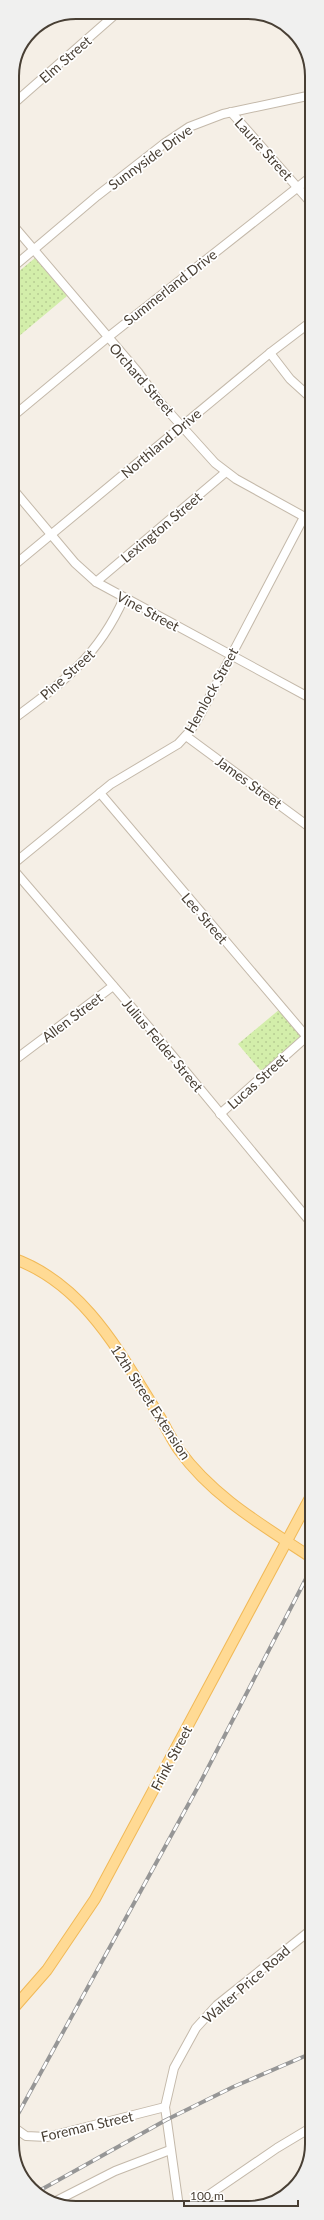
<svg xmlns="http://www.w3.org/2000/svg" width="324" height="2220" viewBox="0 0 324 2220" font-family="Lato,sans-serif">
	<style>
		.grass { fill: url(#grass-dots) }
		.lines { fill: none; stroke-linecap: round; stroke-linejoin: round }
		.stream { stroke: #9bd8f9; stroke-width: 2.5 }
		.minor-casing { stroke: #c4b9aa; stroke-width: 10 }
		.major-casing { stroke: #f1b957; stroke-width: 12 }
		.minor { stroke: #fff; stroke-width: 8 }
		.major { stroke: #ffda94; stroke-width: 10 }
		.rail-casing { stroke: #969696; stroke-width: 4 }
		.rail { stroke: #fff; stroke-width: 2.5; stroke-dasharray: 8; stroke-linecap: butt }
		.labels { text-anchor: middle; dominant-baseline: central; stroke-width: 3.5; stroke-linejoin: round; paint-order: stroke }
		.street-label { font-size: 14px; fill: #483f34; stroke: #fff }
		.rim { fill: none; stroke: #483f34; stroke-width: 2 }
	</style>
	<defs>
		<pattern id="grass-dots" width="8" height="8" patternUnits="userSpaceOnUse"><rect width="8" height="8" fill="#d3eeaa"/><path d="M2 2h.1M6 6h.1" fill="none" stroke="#b7cd93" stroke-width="1.8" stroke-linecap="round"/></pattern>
	</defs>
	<rect width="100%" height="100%" fill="#f5efe6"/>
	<g class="grass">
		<polygon points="35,258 67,296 12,342 12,277"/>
		<polygon points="280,1009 302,1037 261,1071 238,1044"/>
	</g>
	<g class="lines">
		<polyline class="stream" points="309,1407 312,1409"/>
		<g class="minor-casing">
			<g id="minor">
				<polyline points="12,105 118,12"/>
				<polyline points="231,112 312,204"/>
				<polyline points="12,224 138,372 159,401 215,463 236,479 312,521"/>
				<polyline points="12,268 97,196 165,143 189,127 223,114 312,95"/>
				<polyline points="270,353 290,379 312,399"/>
				<polyline points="12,417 107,338 312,176"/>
				<polyline points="12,488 75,563 96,582 312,699"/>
				<polyline points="12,567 270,353 312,321"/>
				<polyline points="96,582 226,472"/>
				<path d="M12,720C62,683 98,657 124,598"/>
				<polyline points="186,736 312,829"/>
				<polyline points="100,793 312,1043"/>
				<polyline points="12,865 111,784 178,744 191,730 199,717 304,517"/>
				<polyline points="12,868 153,1032 312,1224"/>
				<polyline points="12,1062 113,986"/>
				<polyline points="220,1114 312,1032"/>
				<polyline points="12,2126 26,2136 47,2137 165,2107"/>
				<polyline points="54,2202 115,2171 170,2150"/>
				<polyline points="179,2207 165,2107 174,2068 196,2028 217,2005 312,1929"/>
				<polyline points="191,2207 277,2148 312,2127"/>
			</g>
		</g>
		<g class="major-casing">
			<g id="major">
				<path d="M12,1258C84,1283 120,1353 158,1414C165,1425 171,1439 179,1450C214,1498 264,1526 312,1558"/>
				<polyline points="12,2010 47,1970 95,1899 312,1494"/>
			</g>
		</g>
		<use href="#minor" class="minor"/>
		<use href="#major" class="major"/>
		<g class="rail-casing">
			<g id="rail">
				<polyline points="12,2125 199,1785 312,1567"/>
				<polyline points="37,2192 166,2120 233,2087 312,2053"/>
			</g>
		</g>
		<use href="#rail" class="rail"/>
	</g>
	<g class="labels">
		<g class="street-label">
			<text transform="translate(65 59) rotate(-41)">Elm Street</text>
			<text transform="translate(264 149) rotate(48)">Laurie Street</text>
			<text transform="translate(150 157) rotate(-36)">Sunnyside Drive</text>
			<text transform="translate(170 287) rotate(-38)">Summerland Drive</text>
			<text transform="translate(142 379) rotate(49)">Orchard Street</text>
			<text transform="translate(161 443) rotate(-40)">Northland Drive</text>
			<text transform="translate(161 527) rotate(-40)">Lexington Street</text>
			<text transform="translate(148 611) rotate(28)">Vine Street</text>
			<text transform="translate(67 674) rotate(-42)">Pine Street</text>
			<text transform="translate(211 690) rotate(-61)">Hemlock Street</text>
			<text transform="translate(249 782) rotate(36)">James Street</text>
			<text transform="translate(205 918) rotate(49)">Lee Street</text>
			<text transform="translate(72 1017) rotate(-37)">Allen Street</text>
			<text transform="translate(163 1045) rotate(50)">Julius Felder Street</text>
			<text transform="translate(257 1081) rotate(-42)">Lucas Street</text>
			<text transform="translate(151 1402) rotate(57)">12th Street Extension</text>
			<text transform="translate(171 1758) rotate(-62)">Frink Street</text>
			<text transform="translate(246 1984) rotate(-41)">Walter Price Road</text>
			<text transform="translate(87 2126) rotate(-13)">Foreman Street</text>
		</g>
	</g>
	<path d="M0 0H324V2220H0ZM76 19H248A57 57 0 0 1 305 76V2144A57 57 0 0 1 248 2201H76A57 57 0 0 1 19 2144V76A57 57 0 0 1 76 19Z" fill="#f0f0ef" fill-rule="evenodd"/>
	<path class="rim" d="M76 19H248A57 57 0 0 1 305 76V2144A57 57 0 0 1 248 2201H76A57 57 0 0 1 19 2144V76A57 57 0 0 1 76 19Z"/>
	<path d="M184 2200v6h114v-6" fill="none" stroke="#483f34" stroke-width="2"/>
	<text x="190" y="2200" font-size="12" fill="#483f34" stroke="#ffffff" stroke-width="3" paint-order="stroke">100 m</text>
</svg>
